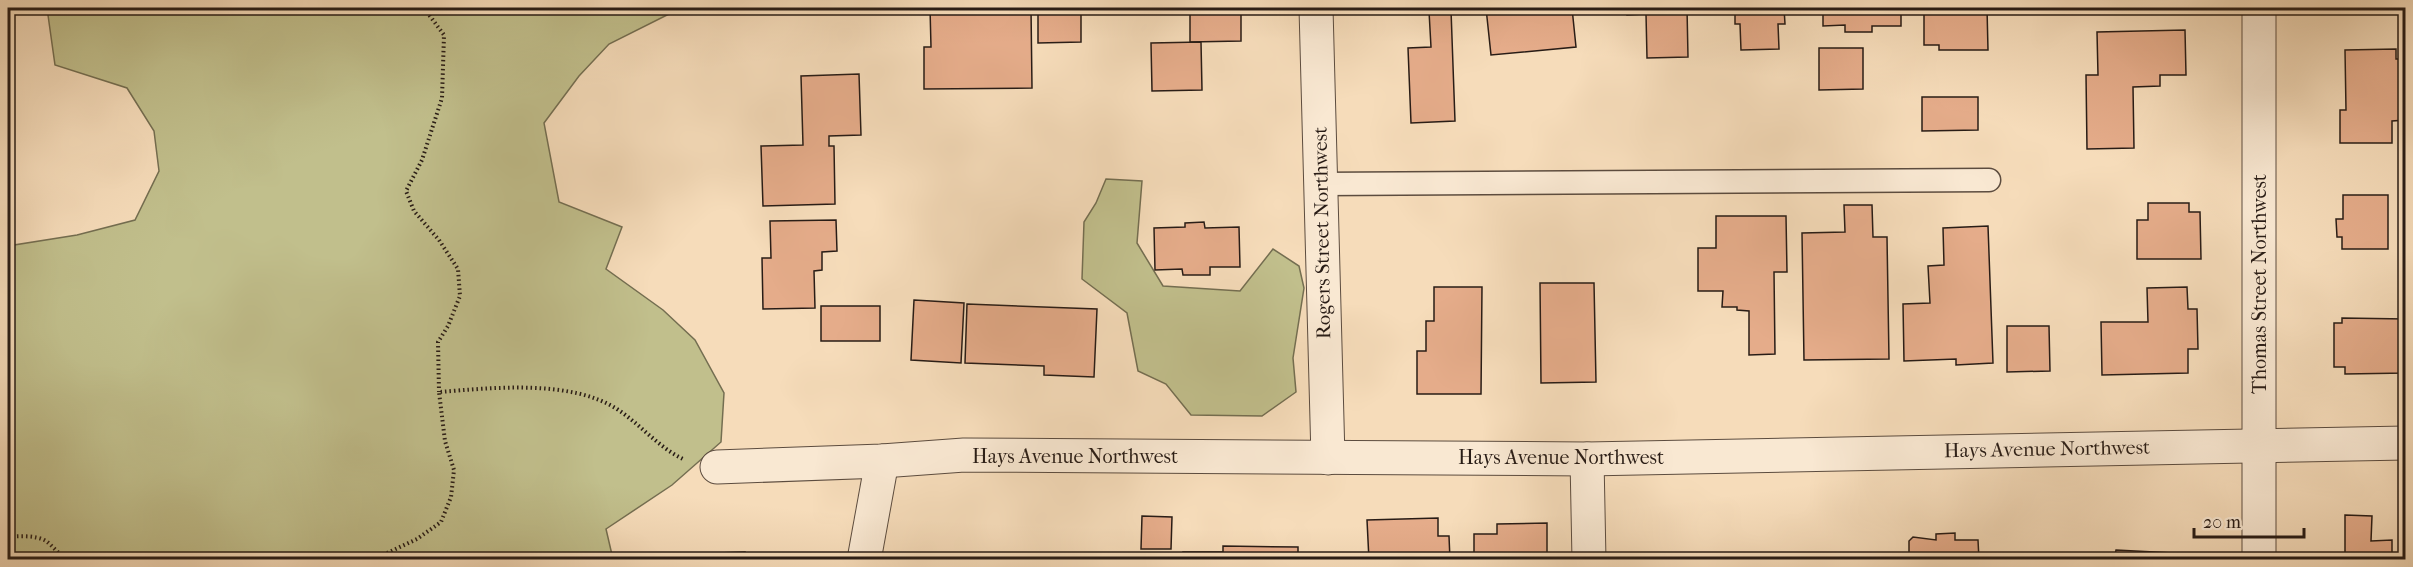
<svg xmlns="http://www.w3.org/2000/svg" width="2413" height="567" viewBox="0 0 2413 567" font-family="'IM FELL French Canon',serif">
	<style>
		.green { fill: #c1bf8c; stroke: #746e51; stroke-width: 1.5 }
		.building { fill: #e5ac8a; stroke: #281c16; stroke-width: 1.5 }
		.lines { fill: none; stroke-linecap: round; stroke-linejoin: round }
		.lane-casing { stroke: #5c4c3f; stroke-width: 25 }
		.street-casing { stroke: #5c4c3f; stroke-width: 35 }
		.path { stroke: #281c16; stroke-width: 4; stroke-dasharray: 1.5 3; stroke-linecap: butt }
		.lane { stroke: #f9e8d2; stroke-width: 22 }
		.street { stroke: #f9e8d2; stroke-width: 33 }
		.labels { text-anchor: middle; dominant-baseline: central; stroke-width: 4.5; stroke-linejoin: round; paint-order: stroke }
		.street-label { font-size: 20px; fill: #281c16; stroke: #f9e8d2 }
	</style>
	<rect width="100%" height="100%" fill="#f6dcba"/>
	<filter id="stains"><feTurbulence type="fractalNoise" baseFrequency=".00333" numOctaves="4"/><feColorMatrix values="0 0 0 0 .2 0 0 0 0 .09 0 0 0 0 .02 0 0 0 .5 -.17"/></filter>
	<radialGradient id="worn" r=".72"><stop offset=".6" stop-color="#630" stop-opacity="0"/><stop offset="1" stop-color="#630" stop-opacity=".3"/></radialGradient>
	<g class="green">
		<polygon points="47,8 681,8 609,44 579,76 544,123 559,202 622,227 606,269 663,310 695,340 724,393 721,442 672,485 606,529 613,559 8,560 8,246 77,235 135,220 159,171 154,131 127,88 55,65"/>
		<polygon points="1106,179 1142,181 1137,243 1163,286 1240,291 1273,249 1299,266 1304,288 1293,358 1296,392 1262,416 1191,415 1166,384 1138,371 1127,313 1082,279 1084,222 1096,203"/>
	</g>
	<g class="building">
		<polygon points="930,8 1031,8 1032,88 924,89 924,47 931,47"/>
		<polygon points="1038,8 1081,8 1081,42 1038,43"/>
		<polygon points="1172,8 1237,8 1237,11 1241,12 1241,41 1190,42 1190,11 1172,10"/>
		<polygon points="1486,8 1572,8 1576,47 1491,55"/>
		<polygon points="1627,8 1687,8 1688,57 1647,58 1646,14 1627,15"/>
		<polygon points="1735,8 1784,8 1785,24 1778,24 1779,49 1741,50 1740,24 1735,24"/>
		<polygon points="1823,8 1901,8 1901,26 1872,26 1872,32 1845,32 1845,25 1823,26"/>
		<polygon points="1924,8 1987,8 1988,50 1939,50 1939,45 1924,45"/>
		<polygon points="1451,10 1455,121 1411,123 1408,48 1431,47 1429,11"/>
		<polygon points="2185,30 2186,75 2160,75 2160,86 2133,87 2134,148 2087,149 2086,75 2098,75 2097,32"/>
		<polygon points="1201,42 1202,90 1152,91 1151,43"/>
		<polygon points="1819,48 1863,48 1863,89 1819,90"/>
		<polygon points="2396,49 2396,59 2406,59 2406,120 2392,121 2392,143 2340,143 2340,110 2346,110 2345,50"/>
		<polygon points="859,74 861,135 829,136 829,146 834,146 835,204 763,206 761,146 803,145 801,76"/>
		<polygon points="1922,97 1978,97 1978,130 1922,131"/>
		<rect x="2401" y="147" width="5" height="31"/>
		<polygon points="2343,195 2388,195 2388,249 2342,249 2342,237 2337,237 2336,219 2343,219"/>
		<polygon points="2148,203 2189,203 2189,212 2200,212 2201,259 2137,259 2137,220 2148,220"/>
		<polygon points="1844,205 1872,205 1873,237 1887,237 1889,359 1804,360 1802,233 1845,232"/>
		<polygon points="1716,216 1786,216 1787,272 1774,272 1775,354 1749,355 1749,311 1737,310 1737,307 1722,307 1723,291 1698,291 1698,248 1716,248"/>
		<polygon points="836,220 837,251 822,252 822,270 814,271 815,308 763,309 762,258 771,258 770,221"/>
		<polygon points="1204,222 1205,228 1239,227 1240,267 1210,267 1210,275 1183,275 1182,269 1155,270 1154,228 1185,227 1185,223"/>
		<polygon points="1988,226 1993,363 1956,365 1956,359 1904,361 1903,304 1930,303 1928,266 1944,265 1943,228"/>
		<polygon points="1540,283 1594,283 1596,382 1541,383"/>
		<polygon points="1434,287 1482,287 1481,394 1417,394 1417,351 1426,351 1426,321 1434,321"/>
		<polygon points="2187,287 2188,309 2197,309 2198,349 2188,349 2188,373 2102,375 2101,322 2148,322 2147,288"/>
		<polygon points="914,300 964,303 961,363 911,360"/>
		<polygon points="967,304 1097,309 1094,377 1044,375 1044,366 965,363"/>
		<rect x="821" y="306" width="59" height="35"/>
		<polygon points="2342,318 2406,319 2406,373 2345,374 2345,367 2334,367 2334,323 2342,323"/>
		<polygon points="2007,326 2049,326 2050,371 2007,372"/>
		<polygon points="2345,515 2372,516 2371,541 2392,540 2392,560 2345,560"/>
		<polygon points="1142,516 1172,517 1171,549 1141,549"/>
		<polygon points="1438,518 1438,536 1449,536 1450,560 1369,560 1367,520"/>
		<polygon points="1547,523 1547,560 1474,560 1474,534 1497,534 1497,524"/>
		<polygon points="1955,533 1955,540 1978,540 1979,560 1909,560 1909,541 1913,537 1936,540 1936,534"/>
		<polygon points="1223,546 1298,547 1298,560 1183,560 1183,552 1223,552"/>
		<polygon points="2116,550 2192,554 2192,560 2103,560 2103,554 2115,555"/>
		<polygon points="745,552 745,560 688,560 688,554"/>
	</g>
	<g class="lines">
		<g class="lane-casing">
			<polyline id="lane" points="1320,184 1989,180"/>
		</g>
		<g class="street-casing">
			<g id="street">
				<polyline points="1316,8 1328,458"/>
				<polyline points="2259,8 2259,560"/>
				<polyline points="1587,459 1589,560"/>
				<polyline points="717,467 882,461 964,455 1587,459 2406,443"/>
				<polyline points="864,560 882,461"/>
			</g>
		</g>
		<g class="path">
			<polyline points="424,8 444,35 442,98 422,160 406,191 414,211 439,240 458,269 460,296 448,326 438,342 439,392"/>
			<path d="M8,537C19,536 36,535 46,541C54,547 59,555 68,560"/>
			<path d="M361,560L385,554L417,539L441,522L451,497L454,470L445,441L439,392C492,388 570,379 617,409C640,424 658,447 683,459"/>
		</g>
		<use href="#lane" class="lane"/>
		<use href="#street" class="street"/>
	</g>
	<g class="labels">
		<g class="street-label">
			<text transform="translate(1322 233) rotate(-91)">Rogers Street Northwest</text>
			<text transform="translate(2259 284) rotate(-90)">Thomas Street Northwest</text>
			<text transform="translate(2047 449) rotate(-1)">Hays Avenue Northwest</text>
			<text x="1075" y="456">Hays Avenue Northwest</text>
			<text x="1561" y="457">Hays Avenue Northwest</text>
		</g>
	</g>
	<rect width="2413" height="567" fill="none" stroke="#f6dcba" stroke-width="30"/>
	<rect x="9" y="9" width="2395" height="549" fill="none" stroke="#281c16" stroke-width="3"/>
	<rect x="15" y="15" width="2383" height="537" fill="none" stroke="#281c16" stroke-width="1.5"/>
	<path d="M2194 528v9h110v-9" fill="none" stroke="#281c16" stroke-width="3"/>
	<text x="2203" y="528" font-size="18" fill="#281c16" stroke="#f9e8d2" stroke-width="4.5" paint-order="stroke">20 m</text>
	<rect width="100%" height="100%" filter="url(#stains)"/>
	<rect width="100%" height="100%" fill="url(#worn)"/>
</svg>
